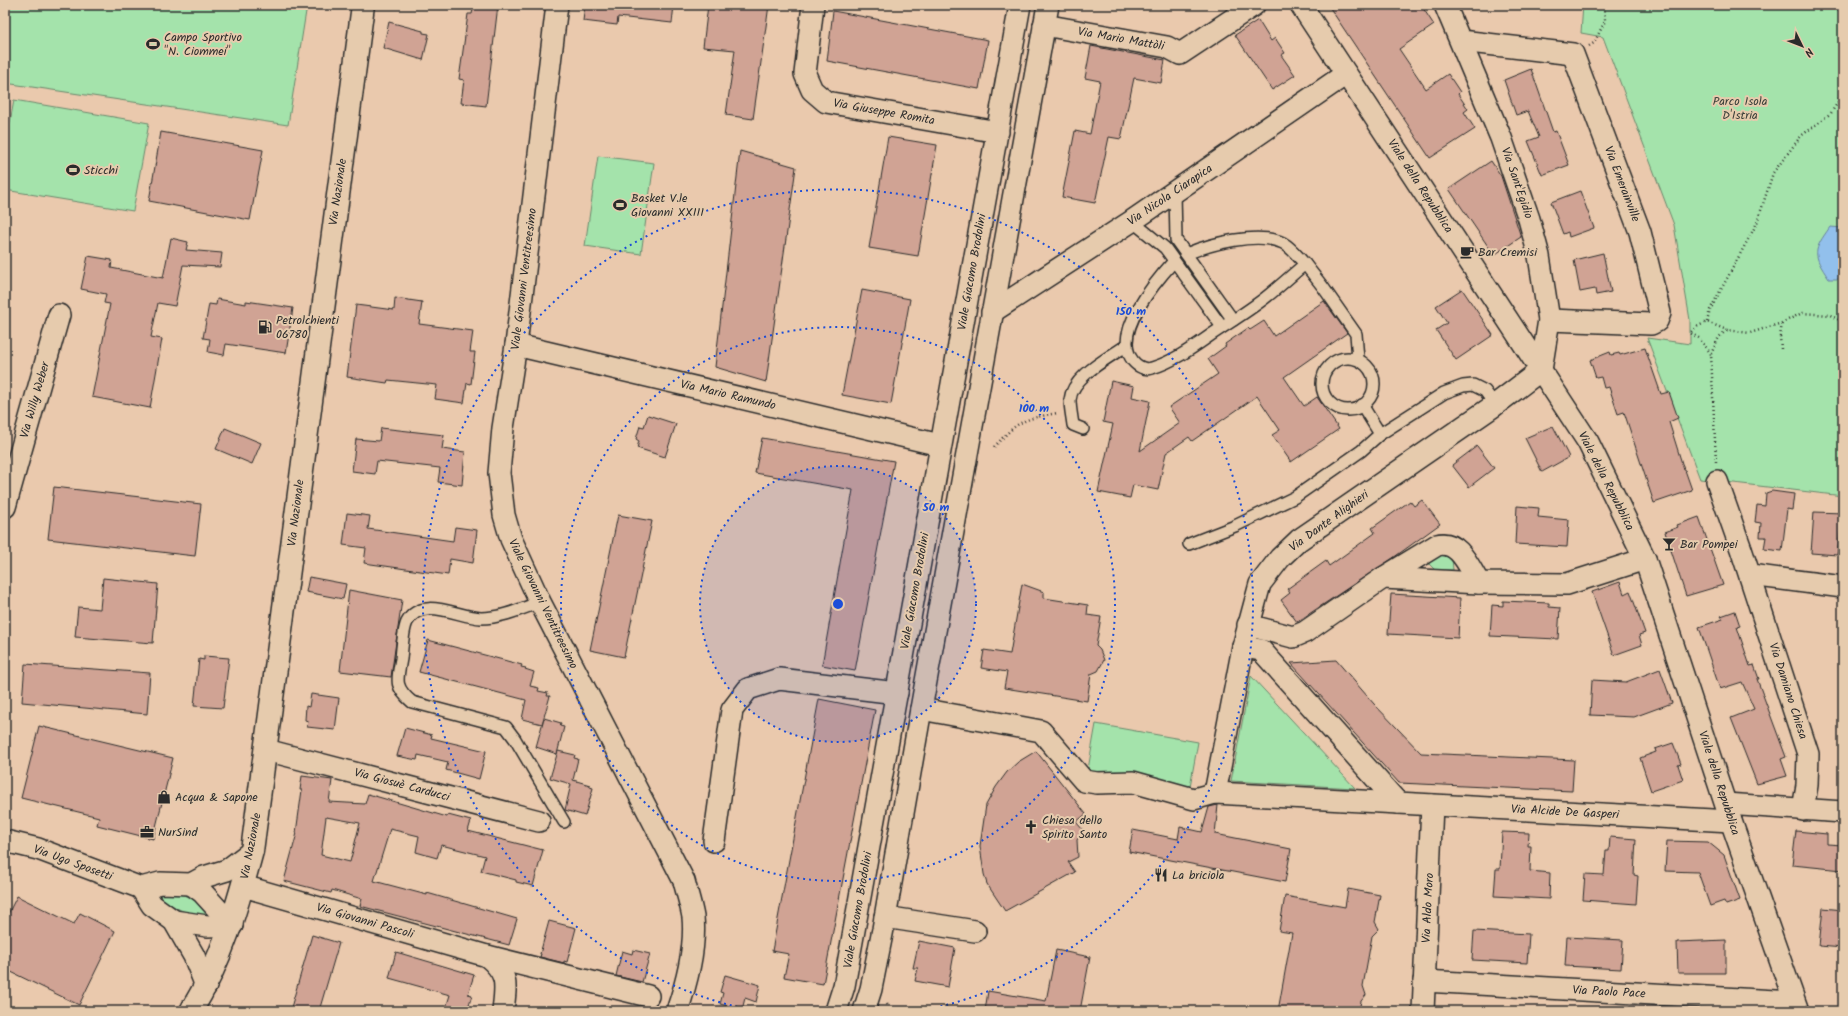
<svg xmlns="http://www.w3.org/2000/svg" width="1848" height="1016" viewBox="0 0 1848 1016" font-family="Kalam,sans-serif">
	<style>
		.green { fill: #a4e3ab; stroke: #68876b }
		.water { fill: #92c0ec; stroke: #69849f }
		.building { fill: #d0a394; stroke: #2b2b2b; fill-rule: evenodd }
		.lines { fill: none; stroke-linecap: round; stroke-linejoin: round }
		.lane-casing { stroke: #2b2b2b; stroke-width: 14 }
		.street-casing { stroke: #2b2b2b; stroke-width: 24 }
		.secondary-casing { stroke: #2b2b2b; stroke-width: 25 }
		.path { stroke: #2b2b2b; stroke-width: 2.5; stroke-dasharray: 1 3; stroke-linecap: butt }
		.lane { stroke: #e6cbad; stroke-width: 11 }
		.street { stroke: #e6cbad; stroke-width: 21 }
		.secondary { stroke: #e6cbad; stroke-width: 22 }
		.ring { fill: none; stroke: #1d4ed8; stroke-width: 2; stroke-dasharray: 2 4 }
		.labels { text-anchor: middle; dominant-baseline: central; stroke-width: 4; stroke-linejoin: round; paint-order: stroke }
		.poi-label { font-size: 12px; fill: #2b2b2b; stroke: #e6cbad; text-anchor: start }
		.street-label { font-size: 12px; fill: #2b2b2b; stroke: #e6cbad }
		.park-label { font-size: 12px; fill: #373d38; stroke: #e6cbad }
		.centre { fill: #1d4ed8; stroke: #e6cbad; stroke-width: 2 }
		.ring-label { font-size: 12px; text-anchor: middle; font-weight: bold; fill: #1d4ed8; stroke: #e6cbad; stroke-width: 4; stroke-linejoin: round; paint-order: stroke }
	</style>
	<rect width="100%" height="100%" fill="#eac9ad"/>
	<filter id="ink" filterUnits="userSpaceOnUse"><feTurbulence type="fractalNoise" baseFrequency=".025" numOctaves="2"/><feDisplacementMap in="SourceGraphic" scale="8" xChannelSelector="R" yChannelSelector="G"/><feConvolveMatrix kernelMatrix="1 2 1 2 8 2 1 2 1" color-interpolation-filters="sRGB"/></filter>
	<g filter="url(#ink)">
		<g class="green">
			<polygon points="5,5 307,5 288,125 5,83"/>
			<polygon points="1583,5 1843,5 1843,496 1700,479 1647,338 1690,344 1690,320 1674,225 1603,37 1581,33"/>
			<polygon points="14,100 149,123 133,211 5,190 5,150"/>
			<polygon points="598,156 654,163 641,254 585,246"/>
			<polygon points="1436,551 1452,558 1453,570 1435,570 1429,564 1430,556"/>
			<polygon points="1251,676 1355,788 1231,781"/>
			<polygon points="1096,724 1198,742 1189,792 1087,775"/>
			<path d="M175,893C190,895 197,901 207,913L205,915C188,916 173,907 160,897L161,894Z"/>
		</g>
		<path class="water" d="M1830,227L1843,228V279H1829C1812,254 1813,251 1830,227Z"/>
		<g class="building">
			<polygon points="474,5 498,5 486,106 461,103 464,80 459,79 462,58 468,14 472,14"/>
			<polygon points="585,5 674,5 672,23 618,17 617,25 583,21"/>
			<polygon points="708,5 769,5 753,119 726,115 735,50 703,47"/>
			<polygon points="1328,5 1421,5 1434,25 1399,49 1426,89 1448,74 1460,92 1458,94 1468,109 1464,112 1475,129 1430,158"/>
			<polygon points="833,11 988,40 979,89 827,61"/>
			<polygon points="1258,20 1271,41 1275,38 1285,53 1281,55 1295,75 1272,90 1235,35"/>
			<polygon points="389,22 423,31 423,33 429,34 423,60 383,48"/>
			<polygon points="1091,46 1165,60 1161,83 1134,78 1121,139 1109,137 1095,203 1062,197 1075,131 1090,134 1100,81 1085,78"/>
			<polygon points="1531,69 1553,132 1556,131 1569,165 1542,175 1528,141 1539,137 1528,111 1516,115 1504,80"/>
			<polygon points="161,132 263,150 250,220 149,201"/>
			<polygon points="888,137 937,145 918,256 869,248"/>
			<polygon points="740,151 796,167 766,382 715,367"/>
			<polygon points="1491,161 1501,176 1521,237 1494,255 1449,189"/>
			<polygon points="1580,191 1594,228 1569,237 1568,232 1563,234 1551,202"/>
			<polygon points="171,238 188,242 186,250 222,253 220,267 183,265 175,306 158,303 151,337 162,339 150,408 92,397 110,304 104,303 106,294 81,289 88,256 112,260 111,268 163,278"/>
			<polygon points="1603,253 1611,292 1596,295 1595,289 1580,292 1574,260"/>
			<polygon points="1462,289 1493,335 1456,360 1436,330 1447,323 1436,306"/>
			<polygon points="862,290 910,299 891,404 842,395"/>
			<polygon points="395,298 422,302 419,324 473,331 470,352 475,352 471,384 467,383 464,403 435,399 437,385 388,380 387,383 347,377 356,305 394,310"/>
			<polygon points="217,299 246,304 246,301 293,308 286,353 226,344 224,355 208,352 210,339 203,338 209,304 216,305"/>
			<polygon points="1324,301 1347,333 1284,377 1304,406 1317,397 1339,429 1291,462 1272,435 1280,430 1257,396 1192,441 1189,437 1166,453 1158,490 1133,485 1130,498 1098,492 1113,424 1103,422 1111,381 1134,386 1132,397 1150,401 1140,451 1180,423 1169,407 1218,374 1208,359 1226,346 1225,344 1248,328 1250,330 1264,321 1274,336"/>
			<polygon points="1645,348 1661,394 1669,392 1678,418 1669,422 1684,470 1685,470 1692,490 1654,503 1624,412 1618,414 1609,387 1604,388 1601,377 1596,378 1590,360 1610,352 1611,355 1619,353 1620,355"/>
			<polygon points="648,415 676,424 665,457 637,448 639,441 636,439 640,426 644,427"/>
			<polygon points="1553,426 1569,457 1542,472 1525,438"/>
			<polygon points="225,428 261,443 252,464 216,449"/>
			<polygon points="381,428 444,435 442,449 465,452 462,485 438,482 440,468 377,461 375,474 352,471 356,439 379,441"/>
			<polygon points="762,438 894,461 855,671 822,665 853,490 755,473"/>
			<polygon points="1477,446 1494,468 1469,487 1452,465"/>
			<polygon points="54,487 201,504 195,556 48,539"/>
			<polygon points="1772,491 1794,494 1792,510 1787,509 1782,551 1764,549 1766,537 1760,537 1761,523 1755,522 1757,505 1765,506 1766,493"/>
			<polygon points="1422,500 1440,524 1393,558 1297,622 1281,600 1290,593 1287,589 1326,561 1329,566 1375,533 1372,528 1410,501 1414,506"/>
			<polygon points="1517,506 1539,508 1538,517 1569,520 1567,547 1515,544"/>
			<polygon points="1814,512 1843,513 1843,527 1841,527 1837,555 1811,553"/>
			<polygon points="347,513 370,516 368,529 453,541 455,527 477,530 473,563 450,559 448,575 364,563 366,548 343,545"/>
			<polygon points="618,515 652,521 624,657 590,650"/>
			<polygon points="1699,517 1723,585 1686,596 1665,532 1678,527 1677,525"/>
			<polygon points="309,577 346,584 343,599 306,592"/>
			<polygon points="103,578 158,584 153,643 75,637 78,607 100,609"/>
			<polygon points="1620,582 1624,594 1630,591 1645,633 1639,635 1642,645 1614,655 1592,592"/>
			<polygon points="1022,584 1044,592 1044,598 1088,605 1087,615 1101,617 1096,646 1100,650 1104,660 1098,671 1091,674 1087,701 1004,688 1007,672 981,668 984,650 1010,654"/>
			<polygon points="349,590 402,600 391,677 340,671"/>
			<polygon points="1391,594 1460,598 1458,638 1388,634"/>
			<polygon points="1503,601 1549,603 1549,607 1560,608 1558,639 1490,636 1492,605 1503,606"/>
			<polygon points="1735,611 1740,626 1737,627 1750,666 1754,665 1759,679 1757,679 1786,757 1781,759 1787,776 1757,784 1731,718 1754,709 1742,682 1720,689 1699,627 1723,619 1721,616"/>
			<polygon points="428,640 522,665 521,667 526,668 525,669 534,672 530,686 539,688 538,691 548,693 547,696 550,696 542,724 522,719 526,700 419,672"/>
			<polygon points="204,656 229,658 223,708 194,706 199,659 204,660"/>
			<polygon points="1336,660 1374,704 1421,753 1574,760 1572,791 1399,783 1291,663"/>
			<polygon points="25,664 150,673 147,714 22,702"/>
			<polygon points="1660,669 1672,703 1634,717 1590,715 1592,680 1626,682"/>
			<polygon points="311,694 339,698 335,730 307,727 308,721 305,720 306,706 309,707"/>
			<polygon points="819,699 875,710 823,984 784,977 789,954 772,951"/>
			<polygon points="544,718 561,723 560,726 564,727 557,754 536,747"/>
			<polygon points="39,726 173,758 153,839 97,825 99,817 21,798"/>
			<polygon points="405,728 432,735 431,738 486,751 479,779 446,770 448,762 418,755 417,760 397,756"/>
			<polygon points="1673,743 1681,764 1678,765 1683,780 1651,791 1640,758 1656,752 1655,749"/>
			<polygon points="558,751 575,755 574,758 578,759 573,780 590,785 590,787 593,788 585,816 565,810 571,784 550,778"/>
			<polygon points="1036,751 1086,814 1076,822 1083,830 1077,840 1078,857 1068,862 1075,872 1005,911 987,884 984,874 980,846 986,805 996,787 1007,772 1018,762"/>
			<path d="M302,776L332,780L329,802L365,804L368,794L447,817L448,815L471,821L468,831L543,850L533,886L516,882V880L481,871L485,856L441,845L437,858L416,852L419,836L390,829L374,881L427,895V893L517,919L509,945L360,906L362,899L332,890L331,893L284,881L297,833H296L302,790H300ZM326,817L360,823L350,862L321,855Z"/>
			<polygon points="1218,805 1215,834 1291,849 1285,882 1129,852 1133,830 1178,839 1180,827 1202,832 1209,807"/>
			<polygon points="1796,831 1827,834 1827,844 1843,845 1843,870 1792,865"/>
			<polygon points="1502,832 1529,833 1528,846 1531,846 1530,871 1550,873 1549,899 1494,896 1496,869 1500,869"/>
			<polygon points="1610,837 1636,839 1634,875 1638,876 1636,904 1583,900 1585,874 1604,875 1606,851 1609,851"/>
			<polygon points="1667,841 1708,842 1724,855 1740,900 1726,905 1724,901 1710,906 1698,872 1665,871"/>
			<polygon points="1348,889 1380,895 1375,922 1379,929 1372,936 1363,986 1366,995 1361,1001 1359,1011 1278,1011 1292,933 1279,931 1285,896 1345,907"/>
			<polygon points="17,896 74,924 80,913 115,931 79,1005 5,969 5,920"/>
			<polygon points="1823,908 1843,910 1843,948 1819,946"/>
			<polygon points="549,921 576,928 567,962 564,961 564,963 540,957 541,954 540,954"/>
			<polygon points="1474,931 1529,934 1527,963 1472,960"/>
			<polygon points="312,935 339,943 319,1011 290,1011"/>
			<polygon points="1567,937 1623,940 1621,969 1565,966"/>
			<polygon points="1726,940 1726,973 1678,973 1677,942"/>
			<polygon points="919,941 955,948 948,987 915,981 918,968 913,968"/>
			<polygon points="633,950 650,954 642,982 616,976 622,951 632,954"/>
			<polygon points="1056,950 1090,957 1080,1011 985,1011 988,991 1046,1001"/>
			<polygon points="396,952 474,975 468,994 472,995 467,1011 445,1011 450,995 389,978"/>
			<polygon points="725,975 760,985 756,1002 745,998 742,1010 720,1004 723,993 720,992"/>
		</g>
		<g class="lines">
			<g class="lane-casing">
				<g id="lane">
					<polyline points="1175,192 1176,240 1233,320"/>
					<polyline points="1132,221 1165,248 1222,327"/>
					<path d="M1174,261C1156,281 1111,333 1133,361C1138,367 1145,370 1152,368C1172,362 1191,349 1208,337C1227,324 1247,312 1265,298C1279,287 1292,275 1305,264C1298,257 1292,248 1283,243C1258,231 1210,244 1186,254"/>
					<polyline points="1305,264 1323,287 1356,334 1358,359"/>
					<circle cx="1348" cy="384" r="26"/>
					<polyline points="1362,405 1380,434"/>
					<path d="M1083,429L1073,425C1072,417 1070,408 1070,400C1072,376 1109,358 1127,345"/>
					<polyline points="1189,544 1235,526 1295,497 1361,451 1380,434 1444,393 1463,386 1473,385 1485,391 1495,405"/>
					<path d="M540,602C521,609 501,618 481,618C458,617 421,595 407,622C403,630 402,649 401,659C397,680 394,687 412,702L506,727L515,739L564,822"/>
				</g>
			</g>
			<g class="street-casing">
				<g id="street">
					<path d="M557,5L516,345L503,428L499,473L504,515L511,539L540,602L684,881C687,893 691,905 693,917C696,948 687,982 677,1011"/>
					<polyline points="813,5 805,74 812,90 826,102 998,132"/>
					<polyline points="1301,5 1588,442 1645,559 1731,821 1798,1011"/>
					<polyline points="1044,25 1167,47 1180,54 1254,5"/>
					<polyline points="1461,41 1573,54 1640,232 1660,313 1657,321 1651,324 1549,320"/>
					<polyline points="992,312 1132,221 1346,74"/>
					<polyline points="516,345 940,445"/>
					<polyline points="1717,481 1741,549 1808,754 1807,785 1803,810"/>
					<polyline points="5,507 59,315"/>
					<polyline points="1750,575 1843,587"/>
					<path d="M1383,578L1437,545C1459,539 1469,567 1479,583"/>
					<polyline points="1248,625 1293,637 1305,632 1383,578 1479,583 1567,584 1645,559"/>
					<polyline points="1243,647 1261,650 1398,803"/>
					<polyline points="921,709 1041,731 1084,781 1097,783 1133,782 1194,799 1215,793 1731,821"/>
					<polyline points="266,750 539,821"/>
					<polyline points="1215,793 1243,647 1260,584 1280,558 1299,540 1495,405 1541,370 1549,320 1539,256 1529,219 1501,138 1445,5"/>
					<polyline points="1726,804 1843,812"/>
					<polyline points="5,841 38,849 141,888 152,905 174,921 194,956 206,986"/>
					<polyline points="714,841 732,710 748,689 779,679 897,693"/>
					<polyline points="191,884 202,892 232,925"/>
					<path d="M243,886L487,956C509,974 506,984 503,1011"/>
					<polyline points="141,888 160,883 191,884 204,877 227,870 252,851"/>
					<polyline points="885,917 975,931"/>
					<polyline points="174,921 207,926 232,925"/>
					<polyline points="487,956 648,996"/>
					<polyline points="1424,981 1794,1002"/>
					<polyline points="836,1011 844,986 1020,5"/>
					<polyline points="864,1011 871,989 883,929 921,709 1048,5"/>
					<polyline points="1423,1011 1432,805"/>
				</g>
			</g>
			<g class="secondary-casing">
				<path id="secondary" d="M191,1011C222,961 237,907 252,851L363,5"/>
			</g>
			<g class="path">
				<polyline points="1589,46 1594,43 1605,21 1604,5"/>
				<polyline points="1707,322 1710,310 1757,223 1773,173 1801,136 1831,113 1838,102 1843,87"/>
				<polyline points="1781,349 1780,337 1782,323"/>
				<polyline points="1711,354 1699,338 1690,333 1696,327 1707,322 1727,330 1750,333 1782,323 1802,313 1830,315 1843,322"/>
				<path d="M994,447C1018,421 1022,419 1058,413"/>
				<polyline points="1716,462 1711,354 1719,337 1727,330"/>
				<polyline points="887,1004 890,1011"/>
			</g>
			<use href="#lane" class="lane"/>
			<use href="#street" class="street"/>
			<use href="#secondary" class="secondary"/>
		</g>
	</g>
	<circle cx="838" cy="604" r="138" fill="#1d4ed8" fill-opacity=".12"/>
	<g class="ring">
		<circle cx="838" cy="604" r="138"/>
		<circle cx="838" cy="604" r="277"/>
		<path d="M755 1011A415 415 0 1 1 921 1011"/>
	</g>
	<defs>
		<g id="stadium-bare" transform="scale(1.08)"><path d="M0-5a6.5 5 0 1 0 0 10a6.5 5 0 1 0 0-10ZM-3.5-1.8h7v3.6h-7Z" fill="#2b2b2b" stroke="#e6cbad" stroke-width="2.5" paint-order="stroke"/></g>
		<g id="cafe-bare" transform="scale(1.08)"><path d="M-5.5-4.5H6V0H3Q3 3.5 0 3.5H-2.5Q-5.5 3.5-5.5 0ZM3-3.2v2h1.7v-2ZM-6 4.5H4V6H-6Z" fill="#2b2b2b" stroke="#e6cbad" stroke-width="2.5" paint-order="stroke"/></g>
		<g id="fuel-bare" transform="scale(1.08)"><path d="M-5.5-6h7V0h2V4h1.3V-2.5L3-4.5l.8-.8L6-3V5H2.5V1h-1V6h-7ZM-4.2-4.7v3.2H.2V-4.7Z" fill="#2b2b2b" stroke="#e6cbad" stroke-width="2.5" paint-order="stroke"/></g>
		<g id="bar-bare" transform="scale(1.08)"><path d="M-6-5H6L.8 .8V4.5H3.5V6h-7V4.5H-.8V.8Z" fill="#2b2b2b" stroke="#e6cbad" stroke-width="2.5" paint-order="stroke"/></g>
		<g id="shop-bare" transform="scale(1.08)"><path d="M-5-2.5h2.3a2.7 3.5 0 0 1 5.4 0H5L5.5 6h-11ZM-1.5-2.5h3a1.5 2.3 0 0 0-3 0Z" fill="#2b2b2b" stroke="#e6cbad" stroke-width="2.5" paint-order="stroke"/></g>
		<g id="church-bare" transform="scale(1.08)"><path d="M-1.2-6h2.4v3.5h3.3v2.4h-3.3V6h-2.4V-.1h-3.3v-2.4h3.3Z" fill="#2b2b2b" stroke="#e6cbad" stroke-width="2.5" paint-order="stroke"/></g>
		<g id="office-bare" transform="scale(1.08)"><path d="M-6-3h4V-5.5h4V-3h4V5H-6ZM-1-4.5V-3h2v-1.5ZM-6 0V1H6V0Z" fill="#2b2b2b" stroke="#e6cbad" stroke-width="2.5" paint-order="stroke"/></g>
		<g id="restaurant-bare" transform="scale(1.08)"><path d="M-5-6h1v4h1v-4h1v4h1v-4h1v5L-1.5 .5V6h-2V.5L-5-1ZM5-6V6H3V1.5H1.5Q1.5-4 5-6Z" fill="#2b2b2b" stroke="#e6cbad" stroke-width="2.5" paint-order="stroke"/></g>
	</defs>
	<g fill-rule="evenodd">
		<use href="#stadium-bare" x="153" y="44"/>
		<use href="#stadium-bare" x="73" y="170"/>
		<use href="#stadium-bare" x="620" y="205"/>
		<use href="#cafe-bare" x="1467" y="252"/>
		<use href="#fuel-bare" x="265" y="327"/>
		<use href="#bar-bare" x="1669" y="544"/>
		<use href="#shop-bare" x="164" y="797"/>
		<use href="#church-bare" x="1031" y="827"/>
		<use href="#office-bare" x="147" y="832"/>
		<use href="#restaurant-bare" x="1161" y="875"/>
	</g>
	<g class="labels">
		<g class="poi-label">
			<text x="164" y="37">Campo Sportivo<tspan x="164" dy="14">"N. Ciommei"</tspan></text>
			<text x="84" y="170">Sticchi</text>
			<text x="631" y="198">Basket V.le<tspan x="631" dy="14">Giovanni XXIII</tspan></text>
			<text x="1478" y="252">Bar Cremisi</text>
			<text x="276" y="320">Petrolchienti<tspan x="276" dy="14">06780</tspan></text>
			<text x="1680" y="544">Bar Pompei</text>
			<text x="175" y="797">Acqua &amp; Sapone</text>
			<text x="1042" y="820">Chiesa dello<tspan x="1042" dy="14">Spirito Santo</tspan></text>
			<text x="158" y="832">NurSind</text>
			<text x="1172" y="875">La briciola</text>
		</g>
		<g class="street-label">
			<text transform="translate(1121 39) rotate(10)">Via Mario Mattòli</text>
			<text transform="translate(884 112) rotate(10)">Via Giuseppe Romita</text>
			<text transform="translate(1517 183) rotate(71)">Via Sant'Egidio</text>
			<text transform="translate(1622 184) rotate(69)">Via Emerainville</text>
			<text transform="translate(1420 186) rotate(57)">Viale della Repubblica</text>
			<text transform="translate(338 192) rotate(-82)">Via Nazionale</text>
			<text transform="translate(1170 195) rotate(-34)">Via Nicola Ciarapica</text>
			<text transform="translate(972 272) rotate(-80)">Viale Giacomo Brodolini</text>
			<text transform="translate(524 279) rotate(-83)">Viale Giovanni Ventitreesimo</text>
			<text transform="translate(728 395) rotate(13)">Via Mario Ramundo</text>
			<text transform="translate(35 400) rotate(-74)">Via Willy Weber</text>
			<text transform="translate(1606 481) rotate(63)">Viale della Repubblica</text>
			<text transform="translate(296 513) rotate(-83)">Via Nazionale</text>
			<text transform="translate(1329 521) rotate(-36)">Via Dante Alighieri</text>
			<text transform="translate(915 591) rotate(-80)">Viale Giacomo Brodolini</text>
			<text transform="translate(543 604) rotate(64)">Viale Giovanni Ventitreesimo</text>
			<text transform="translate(1788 691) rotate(72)">Via Damiano Chiesa</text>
			<text transform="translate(1719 783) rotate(72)">Viale della Repubblica</text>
			<text transform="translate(402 785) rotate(15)">Via Giosuè Carducci</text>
			<text transform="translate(1565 812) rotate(3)">Via Alcide De Gasperi</text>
			<text transform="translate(251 846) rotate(-79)">Via Nazionale</text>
			<text transform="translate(73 863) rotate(20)">Via Ugo Sposetti</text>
			<text transform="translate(1428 908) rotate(-87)">Via Aldo Moro</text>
			<text transform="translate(858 910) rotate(-80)">Viale Giacomo Brodolini</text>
			<text transform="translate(365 921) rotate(16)">Via Giovanni Pascoli</text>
			<text transform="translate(1609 992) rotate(3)">Via Paolo Pace</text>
		</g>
		<g class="park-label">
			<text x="1740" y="101">Parco Isola<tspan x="1740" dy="14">D'Istria</tspan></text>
		</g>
	</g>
	<circle cx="838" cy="604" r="6" class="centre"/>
	<g class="ring-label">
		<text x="1131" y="315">150 m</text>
		<text x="1034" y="412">100 m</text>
		<text x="936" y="511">50 m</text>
	</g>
	<rect width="1848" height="1016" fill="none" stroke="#e6cbad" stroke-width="20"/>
	<rect x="10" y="10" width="1828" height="996" fill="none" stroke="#2b2b2b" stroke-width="1.5" filter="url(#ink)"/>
	<g transform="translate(1802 46) rotate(133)" stroke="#e6cbad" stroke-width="3" paint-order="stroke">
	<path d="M0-3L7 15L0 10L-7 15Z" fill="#2b2b2b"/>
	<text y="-6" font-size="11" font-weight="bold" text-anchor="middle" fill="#2b2b2b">N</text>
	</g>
</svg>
